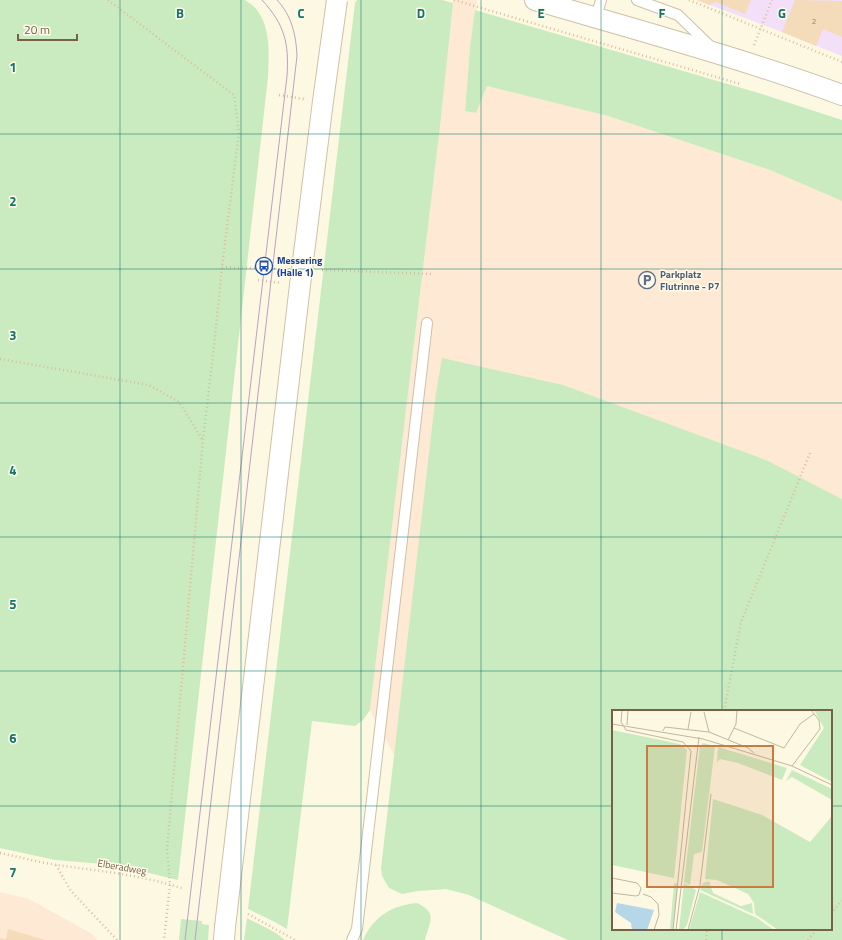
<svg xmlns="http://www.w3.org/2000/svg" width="842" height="940" viewBox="0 0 842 940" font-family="'Titillium Web',sans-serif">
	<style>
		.commercial { fill: #fee9d5; fill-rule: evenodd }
		.education { fill: #f4dff9 }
		.green { fill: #caebc0; fill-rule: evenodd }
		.building { fill: #f4dbb9 }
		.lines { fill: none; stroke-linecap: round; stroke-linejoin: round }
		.service-casing { stroke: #cfc0a8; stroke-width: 12 }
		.minor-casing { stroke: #cfc0a8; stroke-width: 22 }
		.path { stroke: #d9be9c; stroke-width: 2.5; stroke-dasharray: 1 3; stroke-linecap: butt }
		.service { stroke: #fff; stroke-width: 10 }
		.minor { stroke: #fff; stroke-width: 20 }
		.tram { stroke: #bca0c7; stroke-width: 1 }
		.minor-bridge-casing { stroke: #cfc0a8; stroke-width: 22; stroke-linecap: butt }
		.minor-bridge { stroke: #fff; stroke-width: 20 }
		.grid { fill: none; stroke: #0f766e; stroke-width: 1; stroke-opacity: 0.55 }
		.labels { text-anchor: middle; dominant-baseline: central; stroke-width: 3; stroke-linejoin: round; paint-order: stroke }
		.number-label { font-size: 8px; fill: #967f64 }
		.transit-label { font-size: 10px; font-weight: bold; fill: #164399; stroke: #fffae9; text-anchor: start }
		.service-label { font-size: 10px; font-weight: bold; fill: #4e5e75; stroke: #fffae9; text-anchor: start }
		.street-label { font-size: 10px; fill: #766047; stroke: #fffae9 }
		.inset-road { fill: none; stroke: #c3b69f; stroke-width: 1 }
		.view { fill: #c97b44; fill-opacity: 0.15; stroke: #c97b44; stroke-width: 2 }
		.inset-edge { fill: none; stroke: #766047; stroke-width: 2 }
		.grid-label { font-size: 13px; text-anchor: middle; font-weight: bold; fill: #0f766e; stroke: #fffae9; stroke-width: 3; stroke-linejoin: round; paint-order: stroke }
	</style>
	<rect width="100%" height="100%" fill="#fdf8e2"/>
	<g class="commercial">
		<path d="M453,0H477L470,47L465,111L476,113L487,86L608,116L770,170L842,201V921L825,940H568L469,895L370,710L440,127ZM613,711H831V929H613Z"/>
		<polygon points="0,892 29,899 92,934 97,940 0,940"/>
	</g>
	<polygon class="education" points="697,0 842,0 842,56 782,32"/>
	<g class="green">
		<path d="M0,0H245C249,3 254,6 257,10C271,29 269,54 268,77L178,880L115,865L55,860L0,848Z"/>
		<polygon points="357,0 442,0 453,3 440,127 370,710 363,720 355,726 312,721 287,929 273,921 248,909 355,3"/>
		<polygon points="475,10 762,94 842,120 842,201 770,170 608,116 487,86 476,113 465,111 470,47"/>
		<path d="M442,358L563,385L766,460L842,499V940H568L469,895L446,889L418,891L402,894L389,888L382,876L381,868L436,393ZM613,711H831V929H613Z"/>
		<path d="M417,903C438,913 430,921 425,940H363C373,917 392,905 417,903Z"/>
		<polygon points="247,918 276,933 285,940 244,940"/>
		<polygon points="181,919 202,921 202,924 209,925 208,940 179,940"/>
	</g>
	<g class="building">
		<polygon points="697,0 751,0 745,14 716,2 709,5"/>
		<polygon points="795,0 842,1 842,37 823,29 816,46 782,32"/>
		<polygon points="8,929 45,940 0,940 0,938 6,939"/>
	</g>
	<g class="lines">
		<g class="service-casing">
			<g id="service">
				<polyline points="637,0 678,15 711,47"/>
				<polyline points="596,18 601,0"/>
				<polyline points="352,940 357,929 427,323"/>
			</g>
		</g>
		<g class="minor-casing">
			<g id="minor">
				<path d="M535,0C637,30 741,58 842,95"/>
				<polyline points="224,940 225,927"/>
			</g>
		</g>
		<g class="path">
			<polyline points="108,0 234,95 239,132 222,267 214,346 203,440 167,849 170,884 164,940"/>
			<polyline points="454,0 740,84"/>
			<polyline points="689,0 842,62"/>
			<polyline points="754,45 772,0"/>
			<polyline points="279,95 304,99"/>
			<polyline points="222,267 283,269"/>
			<polyline points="322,270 433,274"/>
			<polyline points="258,280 281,283"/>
			<polyline points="0,359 149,385 179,402 202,439"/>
			<polyline points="724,711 741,622 810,453"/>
			<path d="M0,853C19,857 38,862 57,865C99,871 143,875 184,889"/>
			<polyline points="56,865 71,891 117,940"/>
			<polyline points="831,913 842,901"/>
			<polyline points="248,914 295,940"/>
			<polyline points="706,940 707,929"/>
			<polyline points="808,940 817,929"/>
		</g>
		<use href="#service" class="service"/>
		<use href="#minor" class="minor"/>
		<g class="tram">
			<path d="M185,940L287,76C289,43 285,25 262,0"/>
			<path d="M195,940L297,56C296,35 292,16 277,0"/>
		</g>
		<g class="minor-bridge-casing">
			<polyline id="minor-bridge" points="225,927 300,285 323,101 337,0"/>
		</g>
		<use href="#minor-bridge" class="minor-bridge"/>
	</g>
	<path class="grid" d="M120,0V940M241,0V940M361,0V940M481,0V940M601,0V940M722,0V711M0,134H842M0,269H842M0,403H842M0,537H842M0,671H842M0,806H613M831,806H842M722,929V940"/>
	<defs>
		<g id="bus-ring" transform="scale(0.9)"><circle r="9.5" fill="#fffae9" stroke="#1a4fb4" stroke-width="1.5"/><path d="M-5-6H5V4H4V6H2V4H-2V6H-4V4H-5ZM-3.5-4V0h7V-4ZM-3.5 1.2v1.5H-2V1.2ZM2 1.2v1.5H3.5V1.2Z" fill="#1a4fb4"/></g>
		<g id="parking-ring" transform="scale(0.9)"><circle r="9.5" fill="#fffae9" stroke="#5c6f8a" stroke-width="1.5"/><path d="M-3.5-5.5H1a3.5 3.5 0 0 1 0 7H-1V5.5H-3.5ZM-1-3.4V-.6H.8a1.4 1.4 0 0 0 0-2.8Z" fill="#5c6f8a"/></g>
	</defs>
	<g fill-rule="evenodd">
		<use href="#bus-ring" x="264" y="266"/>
		<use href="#parking-ring" x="647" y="280"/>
	</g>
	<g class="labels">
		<g class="number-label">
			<text x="814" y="21">2</text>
		</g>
		<g class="transit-label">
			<text x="277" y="260">Messering<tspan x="277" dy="12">(Halle 1)</tspan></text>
		</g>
		<g class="service-label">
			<text x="660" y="274">Parkplatz<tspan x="660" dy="12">Flutrinne - P7</tspan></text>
		</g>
		<g class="street-label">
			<text transform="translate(122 867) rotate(10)">Elberadweg</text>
		</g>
	</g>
	<g transform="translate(612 710)">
		<rect width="220" height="220" fill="#fdf8e2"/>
		<path d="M202,0H220V72L188,55L212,18ZM0,20L68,34L75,40L62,168L0,155ZM91,33L103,36L90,142L82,144L78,175L72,172L88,36ZM106,37L149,50L175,58L170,70L126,53L108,49L105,52ZM180,60L220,79V90L180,67L174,71ZM101,89L150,105L198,132L220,106V220H166L143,204L142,193L136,184L105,170L93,169ZM97,171L101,183L129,196L140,193L141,204L88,180L91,173ZM62,173L66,174L61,220H58ZM72,173L84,180L75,215L71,220H67ZM88,182L145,208L162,220H77Z" fill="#caebc0"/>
		<path d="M5,193L42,200L35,220H20L19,213L3,202Z" fill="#b6d7e7"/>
		<path class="inset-road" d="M10,0L9,12L14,20L71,32L79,41L61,220M92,2L97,22M0,14L91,29L180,56L220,75M15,15L16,0M122,18L172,38L188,14L202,4M76,19L79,2M51,21L53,17L97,22L136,38L142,43M116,30L124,14L125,0M180,56L208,19L207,10L199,0M0,168L25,173L29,178L27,185L24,186L0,183M31,184L39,187L46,194L47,205L42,220M64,220L87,27M76,220L88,175L99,84"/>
		<path class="view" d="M35,36H161V177H35Z"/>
		<rect width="220" height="220" class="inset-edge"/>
	</g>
	<g class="grid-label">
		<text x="180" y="18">B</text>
		<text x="301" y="18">C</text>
		<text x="421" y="18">D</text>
		<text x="541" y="18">E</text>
		<text x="662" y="18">F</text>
		<text x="782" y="18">G</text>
		<text x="13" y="72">1</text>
		<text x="13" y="206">2</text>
		<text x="13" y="340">3</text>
		<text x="13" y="475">4</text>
		<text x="13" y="609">5</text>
		<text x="13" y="743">6</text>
		<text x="13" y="877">7</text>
	</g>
	<path d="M18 34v6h59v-6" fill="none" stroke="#766047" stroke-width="2"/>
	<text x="24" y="34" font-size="12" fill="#766047" stroke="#fffae9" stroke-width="3" paint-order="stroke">20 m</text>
</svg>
